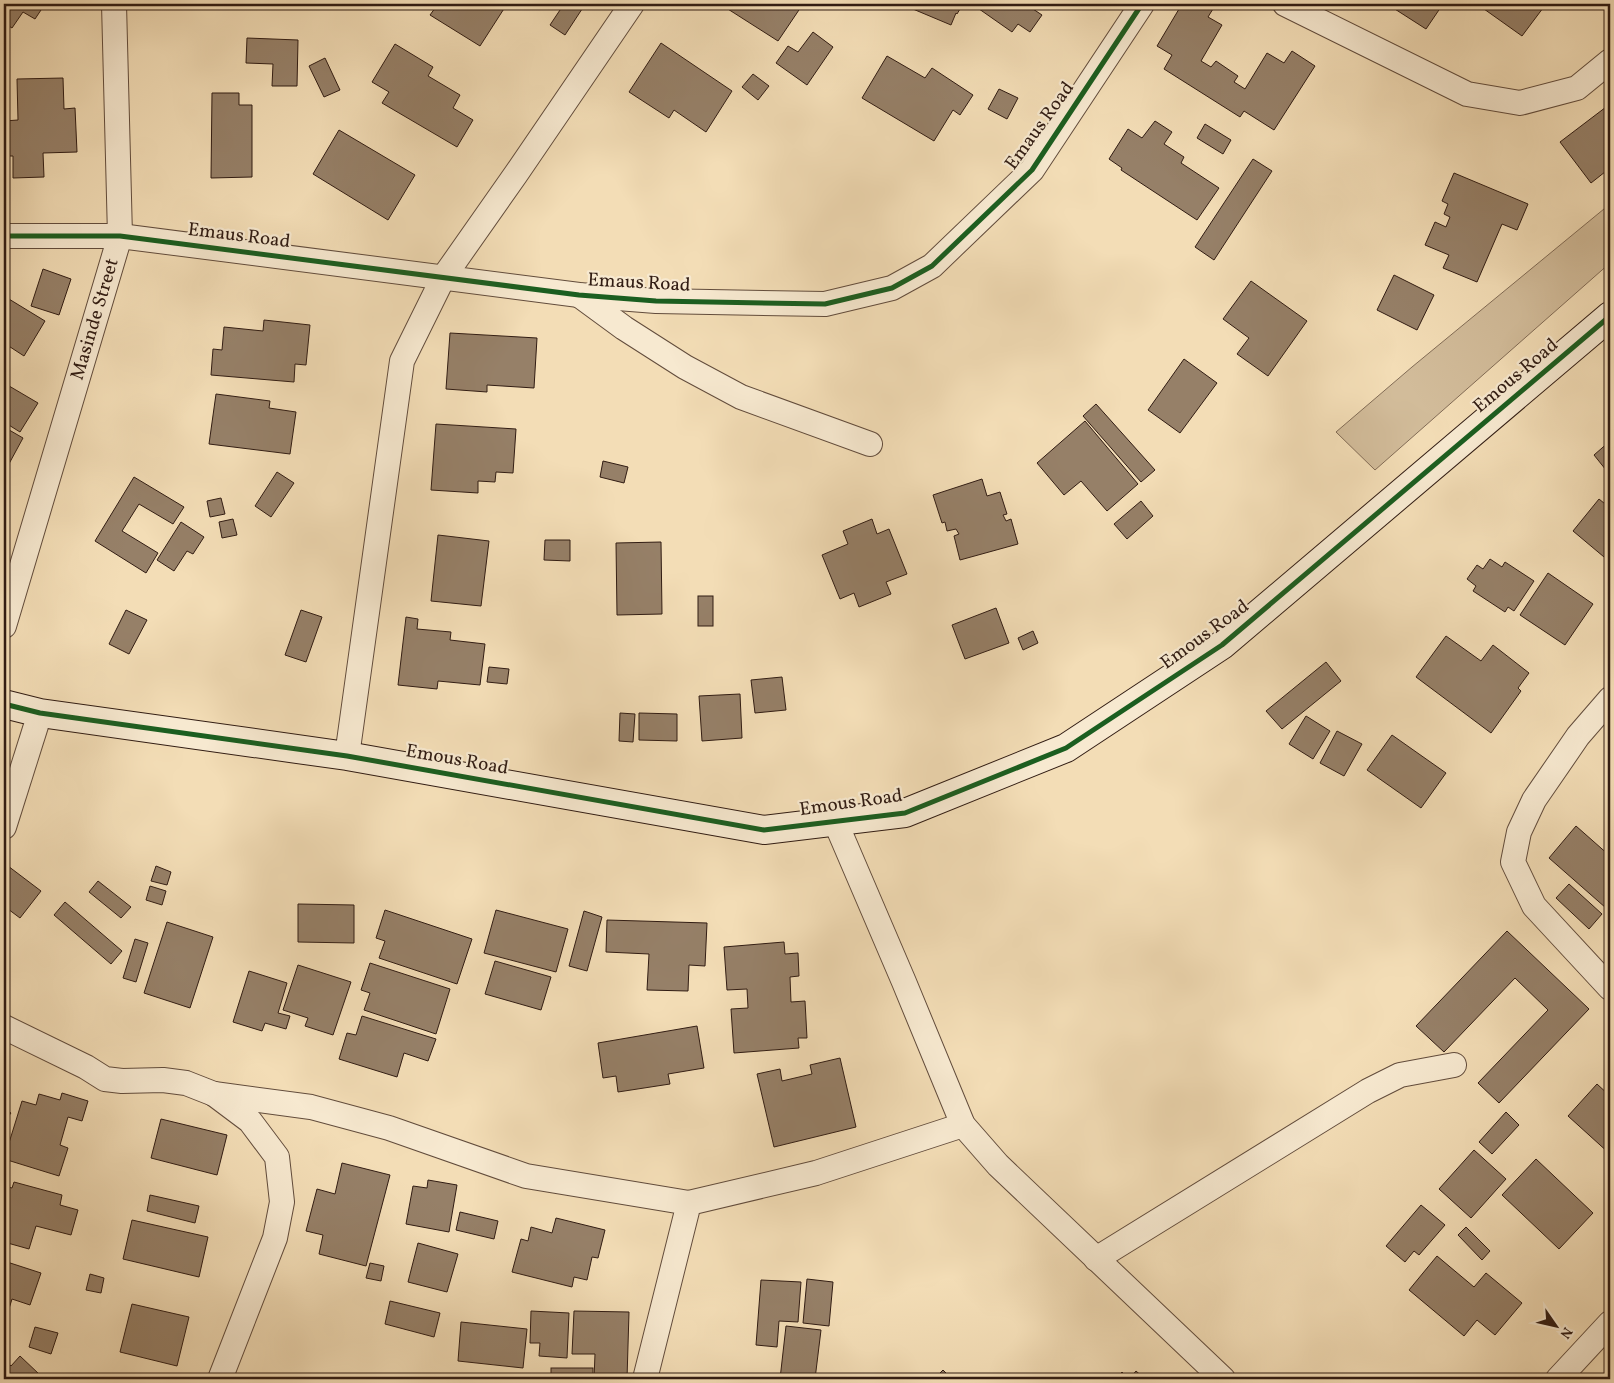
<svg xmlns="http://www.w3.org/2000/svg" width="1614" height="1383" viewBox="0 0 1614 1383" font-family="Vollkorn,serif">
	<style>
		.green { fill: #d2bc9a; stroke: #826c56 }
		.building { fill: #968068; stroke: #311c13 }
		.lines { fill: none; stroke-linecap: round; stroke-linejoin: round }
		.street-casing { stroke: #624c3c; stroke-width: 26 }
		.secondary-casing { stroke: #311c13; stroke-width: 30 }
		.street { stroke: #f7e9d0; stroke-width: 24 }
		.secondary { stroke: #f7e9d0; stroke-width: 28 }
		.cycleway-casing { stroke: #f7e9d0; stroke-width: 8 }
		.cycleway { stroke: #1b5e20; stroke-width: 5 }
		.labels { text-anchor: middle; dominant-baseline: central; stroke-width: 4.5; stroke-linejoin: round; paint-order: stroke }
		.street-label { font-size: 19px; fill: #311c13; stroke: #f7e9d0 }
	</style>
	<rect width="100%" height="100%" fill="#f3ddb6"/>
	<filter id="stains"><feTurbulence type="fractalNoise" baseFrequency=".004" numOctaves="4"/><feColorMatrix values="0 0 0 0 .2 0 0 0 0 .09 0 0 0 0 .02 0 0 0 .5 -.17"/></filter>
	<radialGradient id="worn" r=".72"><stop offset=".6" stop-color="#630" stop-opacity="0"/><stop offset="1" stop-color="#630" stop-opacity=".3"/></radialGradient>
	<polygon class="green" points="1610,204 1610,263 1375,470 1336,432 1412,367"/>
	<g class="building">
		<polygon points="4,4 45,4 35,19 23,12 12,28 4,23"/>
		<polygon points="438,4 507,4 480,46 430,15"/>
		<polygon points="564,4 581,4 584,6 565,35 550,25"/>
		<polygon points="720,4 803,4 778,41"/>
		<polygon points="901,4 965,4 963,4 957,14 956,13 951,25"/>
		<polygon points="972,4 1032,4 1030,7 1042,15 1030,32 1018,24 1012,32"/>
		<polygon points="1182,4 1216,4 1208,17 1222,25 1201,61 1211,67 1216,61 1238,76 1234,82 1245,89 1267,53 1284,63 1292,51 1315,66 1274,130 1244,111 1240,117 1164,69 1172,55 1157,46"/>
		<polygon points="1387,4 1443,4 1426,29"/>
		<polygon points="1477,4 1546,4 1522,36"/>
		<polygon points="813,32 833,47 807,85 776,63 788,46 798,52"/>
		<polygon points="247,38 298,40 297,86 272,86 273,64 246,63"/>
		<polygon points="661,43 732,91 706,132 674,110 669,118 629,92"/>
		<polygon points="395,44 433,67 428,76 460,95 453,108 473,120 457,147 382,103 389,92 372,82"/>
		<polygon points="887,56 925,78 932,68 973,95 960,115 953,110 934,141 862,98"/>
		<polygon points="325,58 340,90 324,97 309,66"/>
		<polygon points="753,74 769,86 758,100 742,87"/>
		<polygon points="63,78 64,109 75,108 77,152 43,153 44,177 13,178 13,156 6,156 4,121 18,120 17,79"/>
		<polygon points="999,89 1018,98 1007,119 988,109"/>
		<polygon points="212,93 239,93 239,105 252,105 252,177 211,178"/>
		<polygon points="1610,104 1610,168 1591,183 1560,142"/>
		<polygon points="1155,121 1172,132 1164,144 1184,157 1181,163 1219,188 1197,220 1121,170 1122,168 1109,159 1128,129 1142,138"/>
		<polygon points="1205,124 1231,140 1223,154 1197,138"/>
		<polygon points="339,130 415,175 388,220 313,174"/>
		<polygon points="1253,159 1272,171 1214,260 1195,247"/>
		<polygon points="1454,173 1528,204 1517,230 1502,224 1477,282 1443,268 1449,255 1425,245 1435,222 1446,227 1450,217 1444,214 1448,204 1442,201"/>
		<polygon points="43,269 71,279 59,315 31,306"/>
		<polygon points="1394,275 1434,295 1417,330 1377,310"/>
		<polygon points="1251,281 1307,321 1268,376 1237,354 1249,338 1223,319"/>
		<polygon points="4,296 45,321 24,356 4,343"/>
		<polygon points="264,320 310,325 306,365 295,364 294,382 211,375 213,349 222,350 224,327 263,331"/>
		<polygon points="450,333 537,338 534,388 487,385 487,392 446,389"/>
		<polygon points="1184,359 1217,383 1180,433 1148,410"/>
		<polygon points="4,383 38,403 20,432 4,422"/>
		<polygon points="216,394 270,401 269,408 296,412 290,454 209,444"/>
		<polygon points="1096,404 1155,470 1141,482 1083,416"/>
		<polygon points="1085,421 1138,484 1107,511 1081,481 1064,495 1037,463"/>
		<polygon points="436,424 516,429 513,473 496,472 495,482 478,481 478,493 431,490"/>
		<polygon points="4,427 23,438 4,473"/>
		<polygon points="1610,441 1610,475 1594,455"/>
		<polygon points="603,461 628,467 624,483 600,477"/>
		<polygon points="277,472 294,483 271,517 255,506"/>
		<polygon points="134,477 184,507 173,524 139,504 122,531 158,553 146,573 95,541"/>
		<polygon points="982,479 987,496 1000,492 1007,514 1003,515 1006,521 1011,519 1018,544 960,560 954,536 959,534 956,529 947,531 945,522 942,523 933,495"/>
		<polygon points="221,498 225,514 210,517 207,501"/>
		<polygon points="1599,499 1610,508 1610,562 1573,531"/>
		<polygon points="1141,501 1153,516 1127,539 1114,524"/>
		<polygon points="233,519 237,535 222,538 219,522"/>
		<polygon points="872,519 877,534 889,529 907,574 886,582 891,594 859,607 854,593 840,599 822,555 848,544 843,531"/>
		<polygon points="181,522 204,537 193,554 187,551 174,571 157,560"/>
		<polygon points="438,535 489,541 481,606 431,601"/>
		<polygon points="545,540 570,540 570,561 544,560"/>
		<polygon points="661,542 662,614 617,615 616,543"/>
		<polygon points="1490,559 1502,567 1505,562 1534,581 1514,611 1508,607 1505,612 1473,591 1476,586 1467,579 1477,565 1483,569"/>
		<polygon points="1548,573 1593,604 1565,645 1520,615"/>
		<rect x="698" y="596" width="15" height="30"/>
		<polygon points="996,608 1009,643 965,659 952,625"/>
		<polygon points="126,610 147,620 129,654 109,644"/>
		<polygon points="301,610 322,617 306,662 285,655"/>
		<polygon points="406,617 418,619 417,629 451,632 450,640 485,644 480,685 438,681 437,689 398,685"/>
		<polygon points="1033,631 1038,643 1023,650 1018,638"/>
		<polygon points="1446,636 1481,661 1493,645 1529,673 1518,688 1521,691 1491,733 1416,677"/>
		<polygon points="1326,662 1341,681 1282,729 1266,711"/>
		<polygon points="489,667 509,669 507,684 487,682"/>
		<polygon points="782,677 786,710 755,713 751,680"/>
		<polygon points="740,694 742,738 702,741 699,696"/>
		<polygon points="620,713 635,714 633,742 619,741"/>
		<polygon points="639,713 677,714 677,741 639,740"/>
		<polygon points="1306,716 1330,731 1313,759 1289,744"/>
		<polygon points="1337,731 1362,744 1344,776 1320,763"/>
		<polygon points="1392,735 1446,773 1421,808 1367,770"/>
		<polygon points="1576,826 1610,856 1610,903 1606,908 1549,858"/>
		<polygon points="8,866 41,891 20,918 4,906 4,872"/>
		<polygon points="156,866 171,872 167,885 151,881"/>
		<polygon points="98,881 131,907 121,918 89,892"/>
		<polygon points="1569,884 1602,914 1589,929 1556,898"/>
		<polygon points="150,886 166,891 162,905 146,900"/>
		<polygon points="65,902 122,951 111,964 54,915"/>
		<polygon points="298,904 354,905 354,943 298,942"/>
		<polygon points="385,910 472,939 457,984 379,958 385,941 376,938"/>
		<polygon points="496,910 568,929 556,972 484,953"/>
		<polygon points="584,911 602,917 587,971 569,966"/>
		<polygon points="607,920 707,923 705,966 689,965 688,991 647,990 649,954 606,952"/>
		<polygon points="167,922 213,937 190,1008 144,993"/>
		<polygon points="1507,931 1589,1009 1499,1103 1478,1083 1548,1010 1515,978 1444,1052 1416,1026"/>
		<polygon points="135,939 148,943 136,982 123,978"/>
		<polygon points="784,942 785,954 798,953 799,976 790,977 791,1002 805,1001 807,1038 798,1038 799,1048 734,1053 731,1009 748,1008 747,989 727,990 724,947"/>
		<polygon points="495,961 551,977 541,1010 485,994"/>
		<polygon points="370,963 450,989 436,1034 364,1010 370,993 361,990"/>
		<polygon points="298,965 351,982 333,1035 305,1026 308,1018 283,1010"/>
		<polygon points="249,971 287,983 278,1013 290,1016 286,1029 265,1023 262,1031 233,1022"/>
		<polygon points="362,1016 436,1039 428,1061 404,1053 397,1077 339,1059 347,1033 356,1035"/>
		<polygon points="697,1026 704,1068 668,1074 670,1084 618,1092 616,1076 603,1078 598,1043"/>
		<polygon points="840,1058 856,1127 774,1147 757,1074 780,1069 782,1081 812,1074 810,1065"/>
		<polygon points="1597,1084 1610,1096 1610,1154 1568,1116"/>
		<polygon points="62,1093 88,1101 82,1121 68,1117 60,1145 68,1148 59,1176 4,1159 22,1101 36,1105 39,1094 60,1100"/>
		<polygon points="4,1108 11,1113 4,1122"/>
		<polygon points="1506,1112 1519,1125 1492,1154 1479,1142"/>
		<polygon points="161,1119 227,1135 217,1175 151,1158"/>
		<polygon points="1474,1150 1506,1179 1471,1218 1439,1189"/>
		<polygon points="1536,1159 1593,1213 1559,1249 1502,1195"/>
		<polygon points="342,1163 390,1175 366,1266 319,1254 323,1235 306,1231 317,1189 335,1194"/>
		<polygon points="428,1180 457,1185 449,1232 406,1224 413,1186 427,1188"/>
		<polygon points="14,1182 62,1195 60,1205 78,1210 71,1235 36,1226 29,1249 4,1242 4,1186 12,1188"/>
		<polygon points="150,1195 199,1206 195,1223 147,1211"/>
		<polygon points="1421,1205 1445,1225 1419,1255 1414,1251 1405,1262 1386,1246"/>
		<polygon points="460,1212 498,1221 494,1239 456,1230"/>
		<polygon points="556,1218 605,1230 598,1258 592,1257 587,1280 574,1277 572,1287 512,1272 521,1239 528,1241 531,1227 552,1233"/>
		<polygon points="132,1220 208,1237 199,1277 123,1259"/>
		<polygon points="1466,1227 1490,1251 1482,1260 1458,1235"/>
		<polygon points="418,1243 458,1254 447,1292 408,1282"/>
		<polygon points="1437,1256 1474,1287 1486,1273 1522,1303 1495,1335 1477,1320 1464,1336 1409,1290"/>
		<polygon points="4,1261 41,1273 30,1305 12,1299 4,1325"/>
		<polygon points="370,1263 384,1266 381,1281 366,1278"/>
		<polygon points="90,1274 104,1278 101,1293 86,1290"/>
		<polygon points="807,1279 833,1282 829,1326 803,1323"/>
		<polygon points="761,1280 801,1282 798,1322 779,1321 777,1347 756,1345"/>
		<polygon points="390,1301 440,1313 434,1337 385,1324"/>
		<polygon points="132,1304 189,1317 177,1366 120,1352"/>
		<polygon points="531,1311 569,1313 567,1358 539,1356 540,1343 530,1343"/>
		<polygon points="574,1311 629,1312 627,1379 594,1379 595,1354 572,1354"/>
		<polygon points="461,1322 527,1329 523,1368 458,1361"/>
		<polygon points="786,1326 821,1330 815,1379 780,1379"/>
		<polygon points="35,1327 58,1333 51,1354 29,1347"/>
		<polygon points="20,1356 39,1374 34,1379 4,1379 4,1359 11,1366"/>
		<rect x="551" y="1368" width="42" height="11"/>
		<polygon points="943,1370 952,1379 934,1379"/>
		<polygon points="1136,1371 1145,1379 1115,1379 1122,1372 1129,1379"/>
	</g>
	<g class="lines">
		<g class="street-casing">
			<g id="street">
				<polyline points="1285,4 1467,94 1520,103 1577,88 1610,61"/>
				<polyline points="4,236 120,236 579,295 656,301 825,304 892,288 932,266 1032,170 1142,4"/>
				<polyline points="579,295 624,328 685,367 741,397 870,444"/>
				<path id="s1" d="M4,626L120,236L114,4"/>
				<polyline points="1610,699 1578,736 1534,800 1519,832 1513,862 1534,906 1610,988"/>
				<polyline points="347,756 402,361 443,278 516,174 632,4"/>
				<polyline points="835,821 904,982 963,1125 998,1165 1223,1379"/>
				<polyline points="4,827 40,713"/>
				<polyline points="4,1027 86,1067 105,1079 122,1081 163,1080 186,1083 214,1094 250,1121 277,1157 282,1202 275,1238 220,1379"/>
				<polyline points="214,1094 311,1107 389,1128 526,1176 689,1203"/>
				<polyline points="1096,1259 1368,1091 1400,1075 1454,1065"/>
				<polyline points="645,1379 689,1203 816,1173 963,1125"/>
				<polyline points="1558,1379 1610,1323"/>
			</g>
		</g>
		<g class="secondary-casing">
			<polyline id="secondary" points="4,704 40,713 347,756 764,830 905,813 1066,748 1222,645 1610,316"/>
		</g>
		<use href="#street" class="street"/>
		<use href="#secondary" class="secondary"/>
		<g class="cycleway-casing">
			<g id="cycleway">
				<polyline points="4,236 120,236 579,295 656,301 825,304 892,288 932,266 1032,170 1142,4"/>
				<polyline points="4,704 40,713 347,756 764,830 905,813 1066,748 1222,645 1610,316"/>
			</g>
		</g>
		<use href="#cycleway" class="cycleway"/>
	</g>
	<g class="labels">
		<g class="street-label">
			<text transform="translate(1040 126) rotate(-54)">Emaus Road</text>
			<text transform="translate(239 236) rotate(7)">Emaus Road</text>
			<text transform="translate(639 283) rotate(3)">Emaus Road</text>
			<text stroke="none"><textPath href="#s1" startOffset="320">Masinde Street</textPath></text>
			<text transform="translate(1516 376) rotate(-40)">Emous Road</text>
			<text transform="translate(1205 635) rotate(-36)">Emous Road</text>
			<text transform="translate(457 760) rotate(10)">Emous Road</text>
			<text transform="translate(851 803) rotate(-8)">Emous Road</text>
		</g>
	</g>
	<rect width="1614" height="1383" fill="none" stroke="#f3ddb6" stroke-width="20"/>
	<rect x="5" y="5" width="1604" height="1373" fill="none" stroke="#311c13" stroke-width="2.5"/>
	<rect x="10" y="10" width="1594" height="1363" fill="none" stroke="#311c13"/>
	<g transform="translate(1556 1326) rotate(124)" stroke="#f7e9d0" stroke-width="4" paint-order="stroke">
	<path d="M0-4L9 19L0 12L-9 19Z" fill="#311c13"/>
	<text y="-8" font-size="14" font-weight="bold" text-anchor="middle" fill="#311c13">N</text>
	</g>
	<rect width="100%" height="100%" filter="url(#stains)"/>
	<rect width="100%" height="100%" fill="url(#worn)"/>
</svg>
